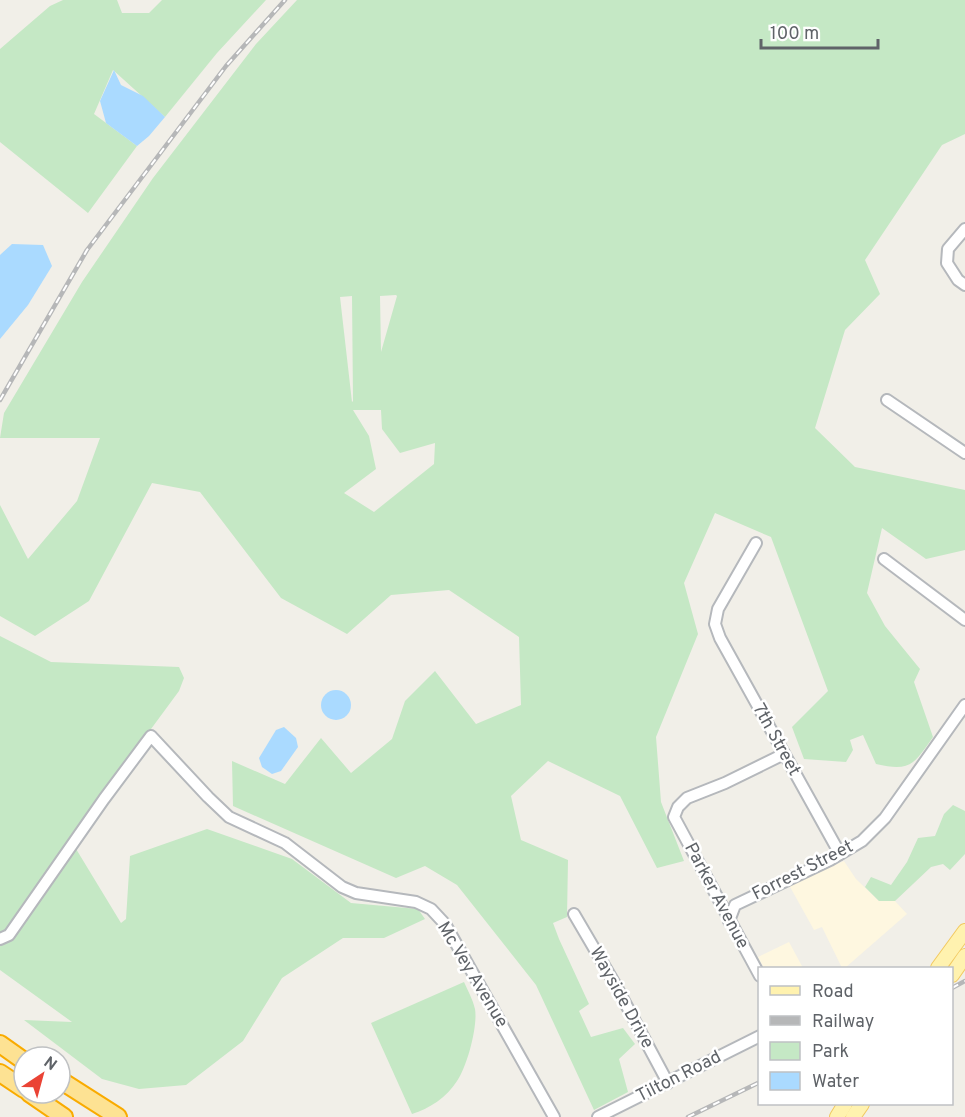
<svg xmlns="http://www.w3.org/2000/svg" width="965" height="1117" viewBox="0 0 965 1117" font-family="Overpass,sans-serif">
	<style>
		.commercial { fill: #fef7e0 }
		.green { fill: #c5e8c5; fill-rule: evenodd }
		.water { fill: #aadaff }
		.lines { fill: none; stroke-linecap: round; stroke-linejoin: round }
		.minor-casing { stroke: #b5b8bc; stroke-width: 14 }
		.major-casing { stroke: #f2c960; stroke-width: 16 }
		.highway-casing { stroke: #f9ab00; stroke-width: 20 }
		.minor { stroke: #fff; stroke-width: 10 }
		.major { stroke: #fff2af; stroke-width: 14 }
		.highway { stroke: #fde293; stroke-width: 16 }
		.rail-casing { stroke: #b6b7b8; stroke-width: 4.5 }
		.rail { stroke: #fff; stroke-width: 2; stroke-dasharray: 7; stroke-linecap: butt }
		.labels { text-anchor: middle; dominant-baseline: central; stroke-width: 5; stroke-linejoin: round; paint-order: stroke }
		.street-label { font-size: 18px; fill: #5f6368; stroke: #fff }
	</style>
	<rect width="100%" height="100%" fill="#f1efe8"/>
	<g class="commercial">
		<polygon points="844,861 856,879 879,901 895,901 907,914 845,968 842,968 822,927 814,930 789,885"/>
		<polygon points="789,942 803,968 764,968 758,957"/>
	</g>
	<g class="green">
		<polygon points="63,0 117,0 122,13 149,13 162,0 266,0 217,53 165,117 113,70 94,114 137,146 88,213 0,142 0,49 50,6"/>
		<path d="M297,0H965V134L942,145L865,260L880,294L845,330L815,428L855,467L965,490V550L926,559L882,528L867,593L885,626L920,669L914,682L933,737C914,764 911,772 876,764L863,735L850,740L853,750L846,762L804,759L792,727L828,691L771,537L715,513L684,583L698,634L656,737L661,802L684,861L657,868L620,796L548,761L511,796L521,840L568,860L567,917L553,923L559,939L589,1004L579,1011L591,1037L623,1028L635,1044L619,1059L628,1092L594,1110L536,985L457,885L425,866L396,878L233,806L232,761L285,784L321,738L351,773L392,739L405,701L435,671L476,724L521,705L519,637L449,590L391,595L347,634L281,598L200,492L152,483L89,601L35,636L0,616V505L28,559L77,501L100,438H0L4,413L82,282L153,178L256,44ZM396,295L397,296L381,352L380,296ZM352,296L353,401L352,402L340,297ZM353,410H381L382,429L400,453L435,443L434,464L374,512L344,493L376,469L369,436Z"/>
		<polygon points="0,636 51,662 179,667 184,678 179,691 70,839 121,923 126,919 130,856 207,829 292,859 351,903 418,909 425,919 384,938 343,938 282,978 243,1041 186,1085 139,1089 102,1079 24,1020 72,1022 0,970"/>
		<polygon points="953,805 965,811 965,854 950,870 943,864 931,867 895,901 879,901 865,887 871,877 891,885 907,862 918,838 935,836 944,814"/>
		<path d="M464,982C468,991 473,1000 475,1009C478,1026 467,1067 457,1081C447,1097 429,1109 412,1114L371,1023Z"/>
	</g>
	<g class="water">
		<polygon points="114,70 121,85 143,96 165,117 149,136 137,146 106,123 100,101"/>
		<polygon points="12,244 43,245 52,266 28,305 0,339 0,255"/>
		<circle cx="336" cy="705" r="15"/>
		<polygon points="284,727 296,738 298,747 281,771 272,774 262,767 259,758 276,730"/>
	</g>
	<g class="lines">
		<g class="minor-casing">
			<g id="minor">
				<polyline points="965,229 948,249 947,263 958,280 965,285"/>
				<polyline points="887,400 965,453"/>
				<polyline points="756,543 718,609 715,624 720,638 840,854"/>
				<polyline points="884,559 965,620"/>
				<polyline points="574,914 615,984 668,1083"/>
				<polyline points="729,921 735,905 830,860 862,841 885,818 965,705"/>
				<polyline points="0,939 9,935 104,799 151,736 208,797 229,817 285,843 342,887 356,893 416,902 431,909 445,924 554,1117"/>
				<polyline points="760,976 674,817 678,807 687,798 725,783 784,754"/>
				<polyline points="598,1117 760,1036"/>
			</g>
		</g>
		<g class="major-casing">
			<g id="major">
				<polyline points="938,968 965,931"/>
				<polyline points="952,975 965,956"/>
				<polyline points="837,1117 845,1104"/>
				<polyline points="853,1117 862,1104"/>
			</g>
		</g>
		<g class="highway-casing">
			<g id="highway">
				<polyline points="0,1044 24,1061"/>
				<polyline points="0,1073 24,1089"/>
				<polyline points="60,1080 118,1117"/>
				<polyline points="29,1093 64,1117"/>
			</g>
		</g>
		<use href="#minor" class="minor"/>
		<use href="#major" class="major"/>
		<use href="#highway" class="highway"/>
		<g class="rail-casing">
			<g id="rail">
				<polyline points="0,400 87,250 226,66 285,0"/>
				<polyline points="952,988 965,981"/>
				<polyline points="688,1117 760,1082"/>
			</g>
		</g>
		<use href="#rail" class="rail"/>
	</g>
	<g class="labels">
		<g class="street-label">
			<text transform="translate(776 740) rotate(61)">7th Street</text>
			<text transform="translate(803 871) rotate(-27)">Forrest Street</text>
			<text transform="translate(716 896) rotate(62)">Parker Avenue</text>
			<text transform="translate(472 975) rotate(59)">Mc Vey Avenue</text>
			<text transform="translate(621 998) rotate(61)">Wayside Drive</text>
			<text transform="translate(679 1077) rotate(-27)">Tilton Road</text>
		</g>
	</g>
	<rect x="758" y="967" width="195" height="138" fill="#ffffff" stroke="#bfc1c3" stroke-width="1.5"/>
	<rect x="770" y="986" width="30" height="9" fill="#fff2af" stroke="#bfc1c3" stroke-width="1.5"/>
	<text x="812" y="997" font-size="18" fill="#5f6368">Road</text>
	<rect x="770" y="1016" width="30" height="9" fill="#b6b7b8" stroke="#bfc1c3" stroke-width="1.5"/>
	<text x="812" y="1027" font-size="18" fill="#5f6368">Railway</text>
	<rect x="770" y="1042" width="30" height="18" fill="#c5e8c5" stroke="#bfc1c3" stroke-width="1.5"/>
	<text x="812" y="1057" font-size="18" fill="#5f6368">Park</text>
	<rect x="770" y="1072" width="30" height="18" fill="#aadaff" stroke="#bfc1c3" stroke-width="1.5"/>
	<text x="812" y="1087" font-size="18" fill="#5f6368">Water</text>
	<g transform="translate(42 1075) rotate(36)"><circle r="28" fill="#ffffff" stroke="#bfc1c3" stroke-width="1.5"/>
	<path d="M0-4.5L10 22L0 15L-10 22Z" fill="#ea4335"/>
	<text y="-9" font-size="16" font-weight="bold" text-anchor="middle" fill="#5f6368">N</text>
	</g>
	<path d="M761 39v9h117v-9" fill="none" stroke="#5f6368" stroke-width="3"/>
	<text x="770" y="39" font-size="18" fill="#5f6368" stroke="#ffffff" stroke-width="4.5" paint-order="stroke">100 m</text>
</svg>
